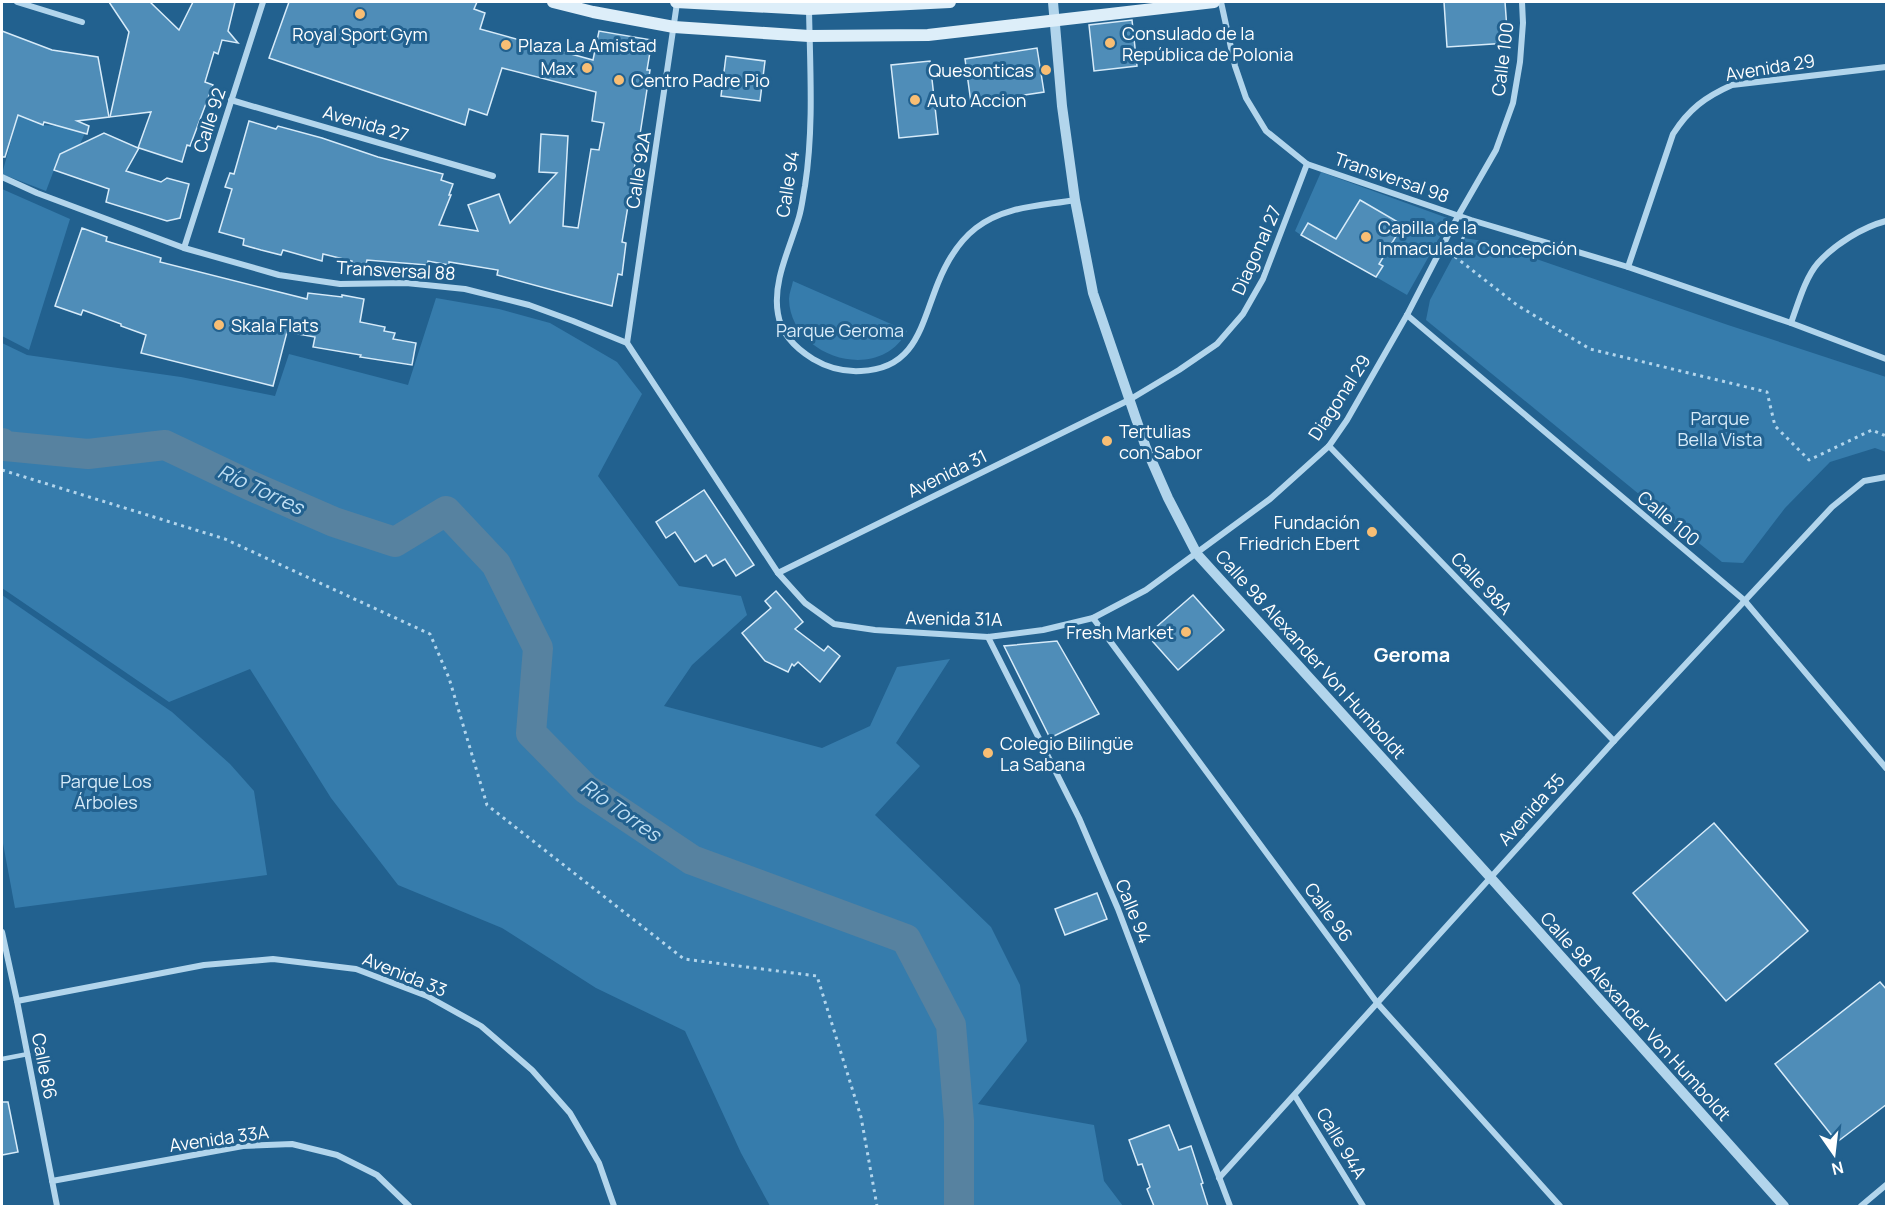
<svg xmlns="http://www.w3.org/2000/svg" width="1888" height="1208" viewBox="0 0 1888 1208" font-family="Manrope,sans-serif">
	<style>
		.green { fill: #367cac }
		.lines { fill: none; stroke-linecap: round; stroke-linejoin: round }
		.river { stroke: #5782a0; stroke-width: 30 }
		.building { fill: #4f8db8; stroke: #d7ebf9; stroke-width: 1.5 }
		.path { stroke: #b2d5ec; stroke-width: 3; stroke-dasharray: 3 4.5; stroke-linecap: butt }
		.service { stroke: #b2d5ec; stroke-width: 4.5 }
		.minor { stroke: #b2d5ec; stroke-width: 6 }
		.tertiary { stroke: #b2d5ec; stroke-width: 10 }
		.secondary { stroke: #ddeef9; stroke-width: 12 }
		.poi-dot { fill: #f8be74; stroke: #22618f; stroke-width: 2 }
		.labels { text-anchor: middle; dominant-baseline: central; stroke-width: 6; stroke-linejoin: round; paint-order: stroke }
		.poi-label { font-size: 18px; fill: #fff; stroke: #22618f; text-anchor: start }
		.street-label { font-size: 18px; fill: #fff; stroke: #22618f }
		.park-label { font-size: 18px; fill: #d7ebf9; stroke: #22618f }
		.water-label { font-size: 20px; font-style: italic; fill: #bedef3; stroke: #22618f }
		.neighbourhood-label { font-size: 20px; font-weight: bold; fill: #fff; stroke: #22618f }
	</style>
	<rect width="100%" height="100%" fill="#22618f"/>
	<g class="green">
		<polygon points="18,115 43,125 59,126 85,133 80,144 60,154 46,191 2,174"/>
		<polygon points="1321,172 1450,219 1407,295 1376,277 1382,266 1379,264 1403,225 1360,200 1336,239 1308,223 1301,235 1295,231"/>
		<polygon points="2,189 70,219 29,350 2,336"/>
		<polygon points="1463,238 1484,241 1728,325 1886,377 1886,452 1875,448 1830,462 1785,508 1743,563 1722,562 1426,320 1430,300"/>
		<path d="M793,281L907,331C879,385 790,357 789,299C789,293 792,287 793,281Z"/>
		<polygon points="436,298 499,309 550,323 617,362 642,394 598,476 679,586 741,596 747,615 692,665 664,706 822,748 870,726 897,667 950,659 896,743 920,766 875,815 991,927 1020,985 1027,1041 978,1104 1094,1125 1104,1181 1123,1206 770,1206 741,1153 685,1031 596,988 502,928 398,885 331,798 250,669 169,702 2,588 2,343 27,355 181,377 275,396 289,354 408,385"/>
		<polygon points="2,595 172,712 230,764 254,791 267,875 15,908 2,838"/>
	</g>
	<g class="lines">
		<polyline class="river" points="2,443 5,446 88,454 165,445 249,485 334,522 395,542 446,511 496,564 538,648 531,733 586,789 692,860 906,939 951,1025 959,1121 959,1206"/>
	</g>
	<g class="building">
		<polygon points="109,2 150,2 179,30 193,2 235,2 228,31 238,43 222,40 218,54 214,52 205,82 213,85 190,146 187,145 182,162 139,148 126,171 161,182 167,178 189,184 180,218 167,221 106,202 109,189 54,170 60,154 104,133 138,148 151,112 110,117 129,32"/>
		<polygon points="289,2 477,2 474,9 485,13 480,29 593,60 599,31 652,40 647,70 650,70 641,128 622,242 626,243 622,275 618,274 612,306 497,275 498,270 449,262 449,265 428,261 427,265 367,260 366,264 352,263 352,261 323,254 322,261 283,250 281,255 261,250 243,245 244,239 219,232 232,189 225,187 230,173 234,174 249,121 276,129 278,126 322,138 378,157 443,174 441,180 453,184 449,195 451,195 439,225 478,231 468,205 499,194 510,223 557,173 539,172 541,134 568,136 563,226 578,228 591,149 599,150 604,123 592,121 596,92 502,68 487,115 469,109 465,125 269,58"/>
		<polygon points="1444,2 1505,2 1508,43 1447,47"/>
		<polygon points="1132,20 1137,66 1094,71 1089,25"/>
		<polygon points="2,31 52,50 98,57 109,117 77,121 89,126 87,134 44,122 43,125 18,115 5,157 2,157"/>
		<polygon points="1037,48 1044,92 971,103 965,59"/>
		<polygon points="726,56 765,61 760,101 721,96"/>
		<polygon points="930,61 938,134 899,138 891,65"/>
		<polygon points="1360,200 1403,225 1379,264 1383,266 1376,277 1301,235 1308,223 1336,239"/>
		<polygon points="82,228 107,237 106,241 161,258 160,262 307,299 308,293 342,297 342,295 364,299 360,322 385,327 384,331 395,333 393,339 416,343 412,365 360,357 361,355 313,347 315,337 287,332 273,386 141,353 146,335 121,326 121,324 83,310 81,315 55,306"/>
		<polygon points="704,490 754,565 736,576 725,559 713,566 706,555 695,562 675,532 666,538 656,522"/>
		<polygon points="776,591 803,622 795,629 824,651 828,646 840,656 820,682 798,662 794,666 792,664 788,672 765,661 742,633 771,608 765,601"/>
		<polygon points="1193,595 1224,630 1178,670 1147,635"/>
		<polygon points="1057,641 1099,714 1050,738 1004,646"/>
		<polygon points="1714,823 1808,931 1726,1001 1633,893"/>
		<polygon points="1097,893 1107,919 1065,935 1055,909"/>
		<polygon points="1880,982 1887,990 1887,1104 1837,1142 1775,1064"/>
		<polygon points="2,1102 8,1102 18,1152 2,1155"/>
		<polygon points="1169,1125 1179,1150 1191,1146 1203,1183 1201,1184 1208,1206 1154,1206 1147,1189 1150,1187 1142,1164 1138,1165 1129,1140"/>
	</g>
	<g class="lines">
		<g class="path">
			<polyline points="1467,230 1454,256 1517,305 1590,349 1767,392 1775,426 1809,460 1872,430 1886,436"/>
			<polyline points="2,470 225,539 430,634 449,678 487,805 684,959 817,976 861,1117 877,1206"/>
		</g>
		<polyline class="service" points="2,1059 28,1054"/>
		<g class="minor">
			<polyline points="17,2 82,22"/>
			<polyline points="1221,2 1235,66 1246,98 1266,131 1307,164 1471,220 1628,267 1791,323 1886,359"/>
			<path d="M809,9C810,68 814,127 805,186C803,196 802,207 799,217C790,248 772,282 778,314C781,334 797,349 813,359C828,368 844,372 861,371C916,369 921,325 938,283C946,263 958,242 976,228C1004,206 1041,206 1075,200"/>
			<polyline points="231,100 493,176"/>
			<polyline points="2,177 37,193 184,248 279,275 340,284 406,283 465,289 529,305 573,321 627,343 778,573 805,603 834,624 875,630 988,637 1043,630 1093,618 1146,590 1270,499 1329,446 1347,420 1407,315 1458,216 1496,150 1513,103 1520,62 1523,23 1522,2"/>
			<polyline points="184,248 263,2"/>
			<path d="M1628,267L1673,134C1689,109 1705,97 1732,85L1886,67"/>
			<polyline points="1407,315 1744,600 1886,768"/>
			<path d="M1791,323C1798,304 1805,278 1818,263C1835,244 1863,227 1886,221"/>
			<polyline points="627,343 677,3"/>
			<polyline points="1329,446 1614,741"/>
			<polyline points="778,573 1129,400 1179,370 1217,344 1243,314 1263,279 1307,164"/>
			<polyline points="1093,618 1378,1004 1560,1206"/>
			<polyline points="988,637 1079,818 1118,909 1230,1206"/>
			<polyline points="2,932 17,1001 57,1206"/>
			<polyline points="17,1001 204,965 273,959 356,969 427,996 481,1026 532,1070 570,1113 599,1163 614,1206"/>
			<polyline points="1295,1096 1363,1206"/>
			<polyline points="1219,1178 1614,741 1832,507 1864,481 1886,477"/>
			<polyline points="52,1181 243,1146 292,1144 337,1155 377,1175 409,1206"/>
			<polyline points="1861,1206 1886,1185"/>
		</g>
		<polyline class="tertiary" points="1053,2 1062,106 1075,200 1093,293 1146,448 1168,498 1197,554 1490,877 1784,1206"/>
		<g class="secondary">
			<polyline points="553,2 593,12 674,27 809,36 928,35 1214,2"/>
			<polyline points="676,2 809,9 950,2"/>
		</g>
	</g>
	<g class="poi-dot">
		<circle cx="360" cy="14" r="6"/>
		<circle cx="1110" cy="43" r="6"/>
		<circle cx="506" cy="45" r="6"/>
		<circle cx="587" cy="68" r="6"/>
		<circle cx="1046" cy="70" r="6"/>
		<circle cx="619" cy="80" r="6"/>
		<circle cx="915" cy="100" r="6"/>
		<circle cx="1366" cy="237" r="6"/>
		<circle cx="219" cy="325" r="6"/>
		<circle cx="1107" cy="441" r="6"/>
		<circle cx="1372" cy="532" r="6"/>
		<circle cx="1186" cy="632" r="6"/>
		<circle cx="988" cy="753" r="6"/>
	</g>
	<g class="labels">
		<g class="poi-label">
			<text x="1122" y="33">Consulado de la<tspan x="1122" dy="21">República de Polonia</tspan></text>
			<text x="360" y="34" text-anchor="middle">Royal Sport Gym</text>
			<text x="518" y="45">Plaza La Amistad</text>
			<text x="575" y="68" text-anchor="end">Max</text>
			<text x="1034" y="70" text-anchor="end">Quesonticas</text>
			<text x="631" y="80">Centro Padre Pio</text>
			<text x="927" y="100">Auto Accion</text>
			<text x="1378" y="227">Capilla de la<tspan x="1378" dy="21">Inmaculada Concepción</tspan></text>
			<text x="231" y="325">Skala Flats</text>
			<text x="1119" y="431">Tertulias<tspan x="1119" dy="21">con Sabor</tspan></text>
			<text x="1360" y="522" text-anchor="end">Fundación<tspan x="1360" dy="21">Friedrich Ebert</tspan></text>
			<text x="1174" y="632" text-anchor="end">Fresh Market</text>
			<text x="1000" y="743">Colegio Bilingüe<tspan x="1000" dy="21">La Sabana</tspan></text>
		</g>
		<g class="street-label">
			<text transform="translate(1502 59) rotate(-83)">Calle 100</text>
			<text transform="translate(1770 67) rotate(-9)">Avenida 29</text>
			<text transform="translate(209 120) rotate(-72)">Calle 92</text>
			<text transform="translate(366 123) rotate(16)">Avenida 27</text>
			<text transform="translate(638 170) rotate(-81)">Calle 92A</text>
			<text transform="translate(1392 177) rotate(19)">Transversal 98</text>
			<text transform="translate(787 184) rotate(-81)">Calle 94</text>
			<text transform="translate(1256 250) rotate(-66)">Diagonal 27</text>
			<text transform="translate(396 270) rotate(3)">Transversal 88</text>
			<text transform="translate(1339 397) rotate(-57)">Diagonal 29</text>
			<text transform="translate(947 473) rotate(-26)">Avenida 31</text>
			<text transform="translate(1669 518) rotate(40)">Calle 100</text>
			<text transform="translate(1482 583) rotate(46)">Calle 98A</text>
			<text transform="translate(954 618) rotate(1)">Avenida 31A</text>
			<text transform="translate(1311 654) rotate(48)">Calle 98 Alexander Von Humboldt</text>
			<text transform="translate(1531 809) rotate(-48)">Avenida 35</text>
			<text transform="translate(1134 911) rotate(68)">Calle 94</text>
			<text transform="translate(1329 912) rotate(54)">Calle 96</text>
			<text transform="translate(405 974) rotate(22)">Avenida 33</text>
			<text transform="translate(1636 1016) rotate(48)">Calle 98 Alexander Von Humboldt</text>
			<text transform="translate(45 1066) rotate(79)">Calle 86</text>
			<text transform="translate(219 1138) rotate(-8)">Avenida 33A</text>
			<text transform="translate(1342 1143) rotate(59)">Calle 94A</text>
		</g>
		<g class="park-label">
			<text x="840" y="330">Parque Geroma</text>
			<text x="1720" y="418">Parque<tspan x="1720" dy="21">Bella Vista</tspan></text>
			<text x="106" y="781">Parque Los<tspan x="106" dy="21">Árboles</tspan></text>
		</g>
		<g class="water-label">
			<text transform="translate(261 489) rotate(25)">Río Torres</text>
			<text transform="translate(621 810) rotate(35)">Río Torres</text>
		</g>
		<g class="neighbourhood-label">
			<text x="1412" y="654">Geroma</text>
		</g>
	</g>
	<rect width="1888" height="1208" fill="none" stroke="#ffffff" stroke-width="6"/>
	<g transform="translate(1834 1154) rotate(166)" stroke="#22618f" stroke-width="4.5" paint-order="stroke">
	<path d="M0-4.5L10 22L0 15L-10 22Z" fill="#ffffff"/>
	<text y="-9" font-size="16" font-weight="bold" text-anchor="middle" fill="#ffffff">N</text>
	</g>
</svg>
